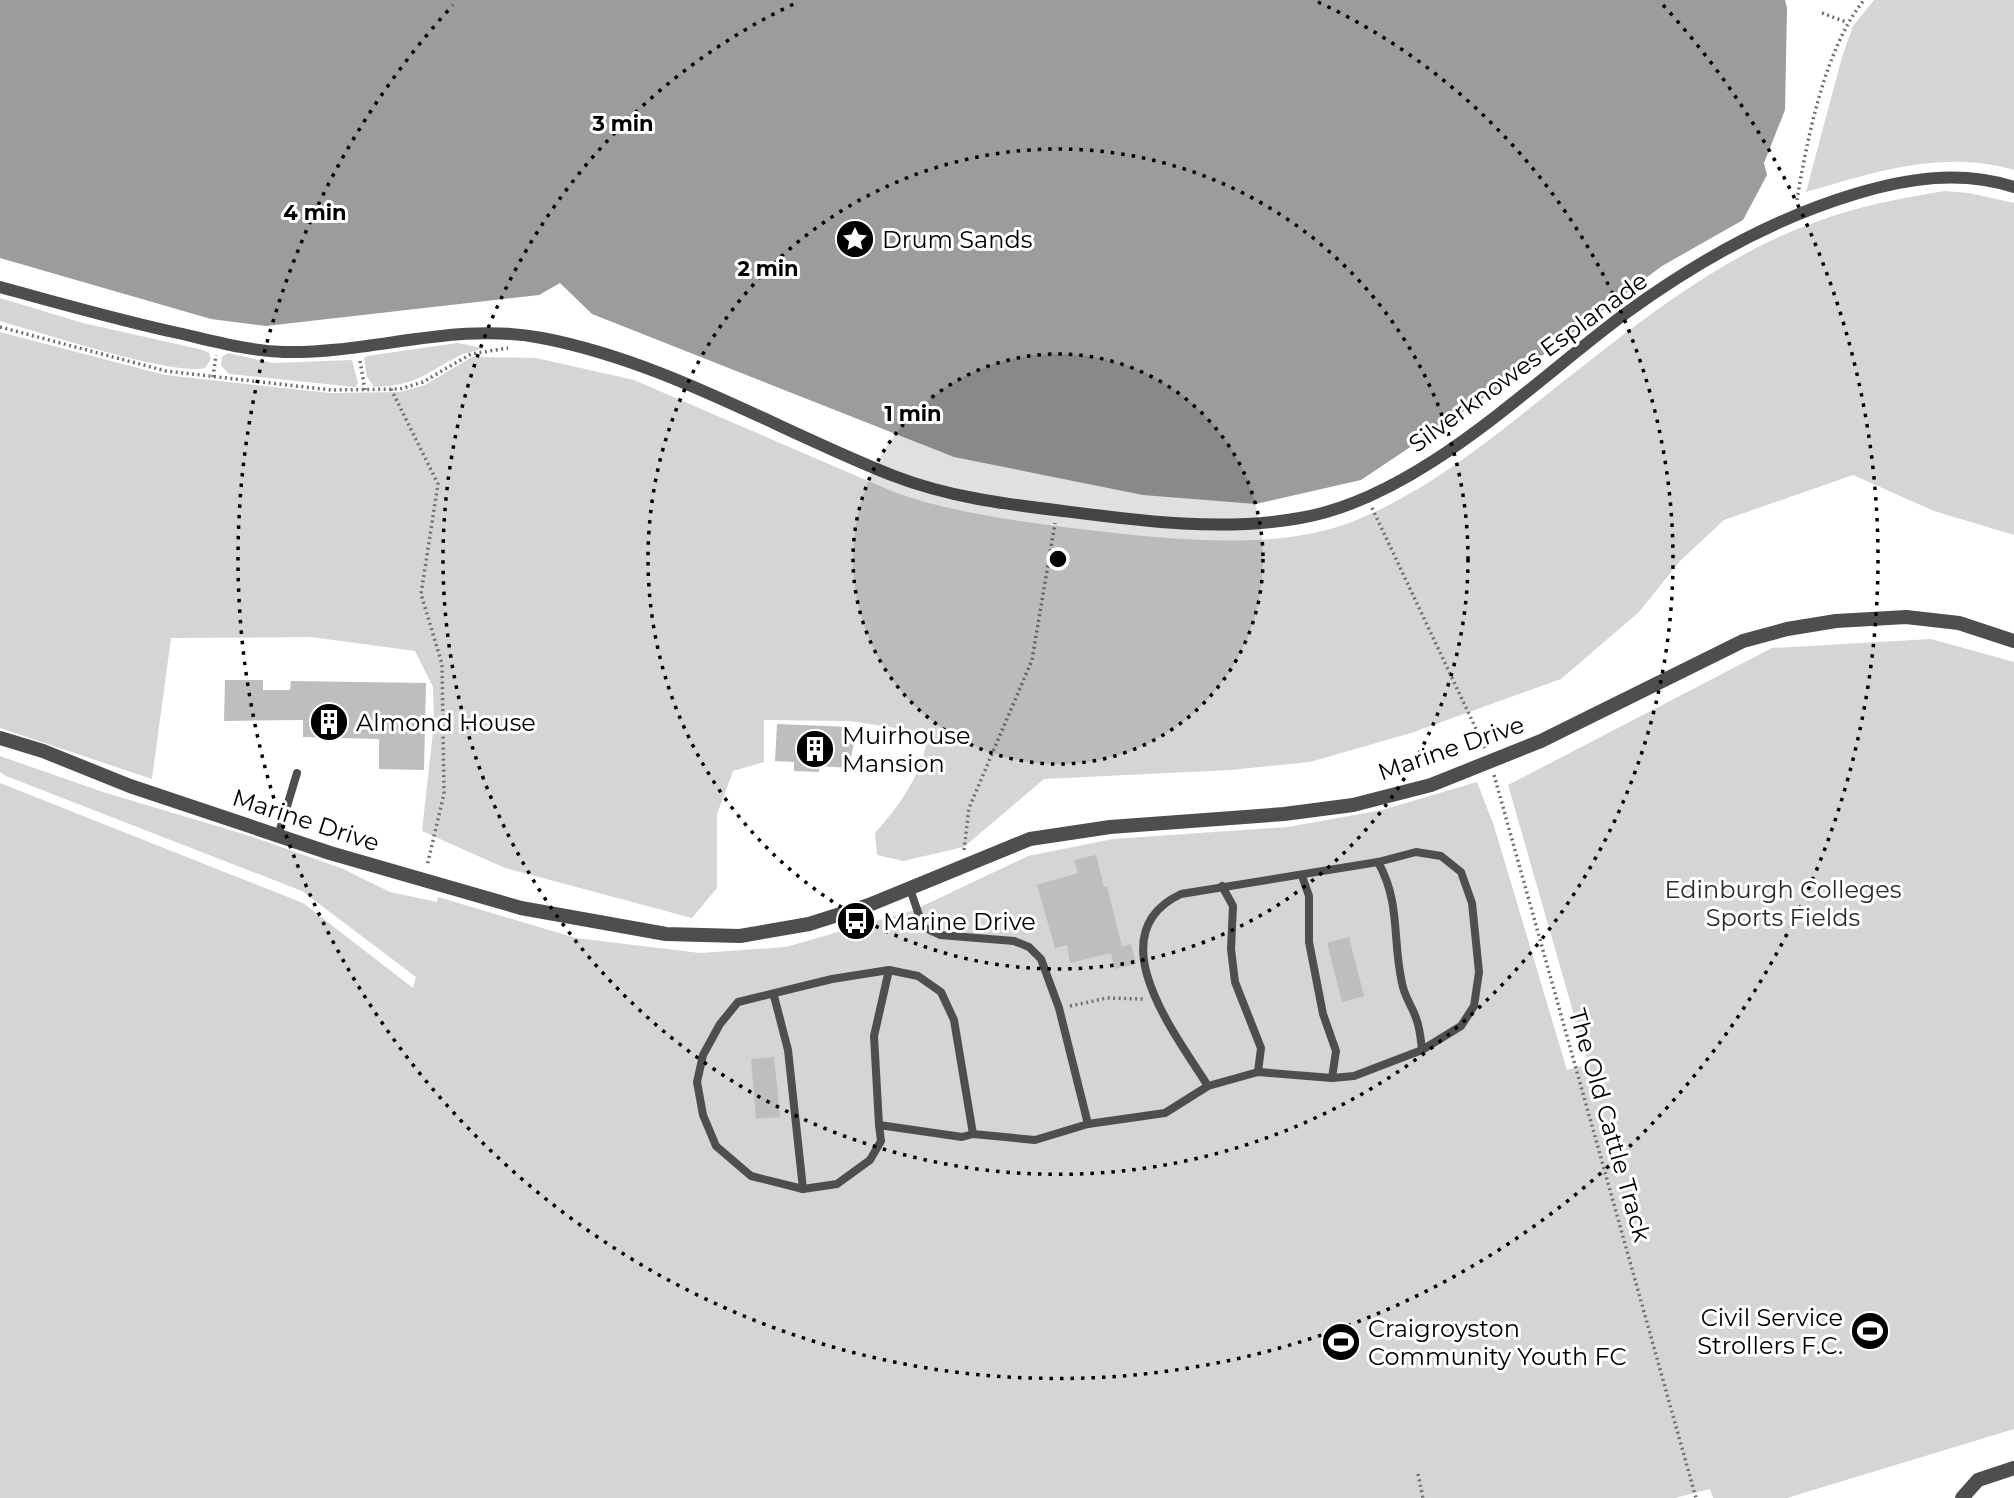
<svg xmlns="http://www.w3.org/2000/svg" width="2014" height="1498" viewBox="0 0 2014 1498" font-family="Montserrat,sans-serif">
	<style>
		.green { fill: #d5d5d5 }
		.water { fill: #9c9c9c }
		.building { fill: #bebebe }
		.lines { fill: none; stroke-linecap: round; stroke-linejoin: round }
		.path { stroke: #707070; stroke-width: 3.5; stroke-dasharray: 2 3.5; stroke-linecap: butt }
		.service { stroke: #4e4e4e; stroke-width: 8 }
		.pedestrian { stroke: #4e4e4e; stroke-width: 12 }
		.minor { stroke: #4e4e4e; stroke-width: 14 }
		.tertiary { stroke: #4e4e4e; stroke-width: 14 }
		.ring { fill: none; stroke: #000; stroke-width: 3.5; stroke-dasharray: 3.5 7 }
		.labels { text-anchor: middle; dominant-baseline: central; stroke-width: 6; stroke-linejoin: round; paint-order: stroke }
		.poi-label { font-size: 24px; fill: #000; stroke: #fff; text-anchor: start }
		.street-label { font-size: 24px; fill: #000; stroke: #fff }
		.park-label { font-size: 24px; fill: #2c2c2c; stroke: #fff }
		.centre { fill: #000; stroke: #fff; stroke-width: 3.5 }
		.ring-label { font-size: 21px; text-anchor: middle; font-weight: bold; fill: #000; stroke: #fff; stroke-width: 6; stroke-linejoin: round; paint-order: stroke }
	</style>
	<rect width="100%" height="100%" fill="#fff"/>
	<g class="green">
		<path d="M1874,0H2014V170C1943,149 1874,172 1806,192L1842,57L1853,26Z"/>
		<path d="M1945,191L1969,193L2014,203V535L1934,511L1853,475L1724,520L1680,561L1639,612L1561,679L1411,733L1310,762L1230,770L1044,779L964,847L903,861L877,855L875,833C901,804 923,773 928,733L850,721L764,720V762L733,771L717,814V888L692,918L505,868L422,831L434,723L433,687L415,651L311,637L171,638L152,779L0,728V332L165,375L330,393L400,392L425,385L472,357L536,358L634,380L896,493C959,514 1022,522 1088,530C1166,539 1271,551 1346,524C1419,497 1485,444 1545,396C1628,331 1715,258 1816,222C1858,206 1901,198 1945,191Z"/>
		<path d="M0,298L83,323L203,350L209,353L211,359L205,368C173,376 42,333 3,322L0,321Z"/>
		<path d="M457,343L483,348C475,352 465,352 457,357C420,376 420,384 374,387L367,377L364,358L367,356Z"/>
		<polygon points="228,353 273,363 352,360 358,383 355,387 229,374 221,365 222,357"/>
		<polygon points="1931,639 2014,662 2014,1429 1787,1498 1713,1498 1710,1489 1675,1498 0,1498 0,783 303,903 413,988 416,977 302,891 6,776 0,772 0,756 103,792 250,836 341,868 390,892 437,902 438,897 576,938 700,953 786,947 914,910 1028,856 1113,839 1288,827 1382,810 1477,782 1494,826 1567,1070 1588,1064 1508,785 1772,648"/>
	</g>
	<polygon class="water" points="0,0 1785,0 1787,8 1785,110 1764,163 1767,175 1743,220 1662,266 1500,387 1361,480 1256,504 1143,495 954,457 592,314 560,283 539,295 266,326 211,319 0,258"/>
	<g class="building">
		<polygon points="225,680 263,680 263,690 290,690 291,681 426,683 424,770 379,769 379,739 303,737 303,720 224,721"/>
		<polygon points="777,724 851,727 851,741 854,742 849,768 819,766 819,772 794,771 794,762 775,761"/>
		<polygon points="1096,855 1104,887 1107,886 1122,947 1131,944 1136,964 1115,969 1111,953 1070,963 1067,945 1055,948 1037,885 1078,873 1074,860"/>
		<polygon points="1349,937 1364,996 1342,1002 1327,943"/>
		<polygon points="774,1057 780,1117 756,1119 751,1059"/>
	</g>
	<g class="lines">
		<g class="path">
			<polyline points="1822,13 1846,22"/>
			<path d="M1797,200C1807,139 1825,48 1864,0"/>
			<polyline points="0,327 166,371 331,390 400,389 423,382 471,354 508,348"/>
			<polyline points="360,361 365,390"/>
			<polyline points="213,377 216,355"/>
			<polyline points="391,389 438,484 421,594 442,664 444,794 427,866"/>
			<polyline points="1372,508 1485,748"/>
			<polyline points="1494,775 1696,1498"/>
			<polyline points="964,850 969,808 1032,660 1055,523"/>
			<polyline points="1070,1006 1107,998 1145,999"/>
			<polyline points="1418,1474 1423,1498"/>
		</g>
		<g class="service">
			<polyline points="278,836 297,773"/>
			<path d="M1378,862C1401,903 1392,939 1402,983C1404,996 1412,1006 1416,1018C1420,1028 1421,1040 1422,1050"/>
			<polyline points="1302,876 1309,896 1309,942 1323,1014 1336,1051 1332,1078"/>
			<polyline points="1222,886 1233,906 1231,949 1235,982 1261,1048 1258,1072"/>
			<polyline points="910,889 923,927 940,935 1014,941 1029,947 1041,959 1059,1008 1088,1124"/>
			<polyline points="774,996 788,1050 803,1189"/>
			<polyline points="879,1125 874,1036 889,970"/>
			<path d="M973,1134L954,1020L941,992L918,976L889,970L832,979L738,1002L720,1024L703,1055L697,1082L703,1115L716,1146L751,1176L803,1189L837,1184L870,1160L881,1141L879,1125L962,1137L973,1134L1035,1140L1088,1124L1165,1113L1208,1086L1258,1072L1332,1078L1354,1076L1422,1050L1461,1026L1474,1006L1479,972L1472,903L1461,872L1441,856L1416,852L1378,862L1181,894C1096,934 1176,1035 1208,1086"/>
		</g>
		<path class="pedestrian" d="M0,287C59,303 118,320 178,333C213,341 248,351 284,352C371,354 455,321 542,338C667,362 777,430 894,476C948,497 1005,504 1063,511C1140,521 1222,532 1300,518C1419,498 1531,383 1626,313C1696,262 1772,219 1855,194C1908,178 1960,170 2014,187"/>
		<polyline class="minor" points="1962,1498 1978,1480 2014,1468"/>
		<polyline class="tertiary" points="0,738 43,751 130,786 330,853 521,908 666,934 740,936 809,924 869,905 1030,839 1110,827 1284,814 1353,805 1431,785 1541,741 1743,641 1787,629 1836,621 1906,617 1959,623 2014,641"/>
	</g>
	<circle cx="1058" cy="559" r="205" fill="#000" fill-opacity=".12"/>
	<g class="ring">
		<circle cx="1058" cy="559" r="205"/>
		<circle cx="1058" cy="559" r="410"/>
		<path d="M1318 2A615 615 0 1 1 798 2"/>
		<path d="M1663 5A820 820 0 1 1 453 5"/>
	</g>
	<defs>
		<g id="sight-disc" transform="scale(2.0125)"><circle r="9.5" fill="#000" stroke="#fff"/><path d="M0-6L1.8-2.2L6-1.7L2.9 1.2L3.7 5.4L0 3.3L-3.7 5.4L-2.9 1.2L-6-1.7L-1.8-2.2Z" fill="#fff"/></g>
		<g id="building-disc" transform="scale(2.0125)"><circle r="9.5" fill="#000" stroke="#fff"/><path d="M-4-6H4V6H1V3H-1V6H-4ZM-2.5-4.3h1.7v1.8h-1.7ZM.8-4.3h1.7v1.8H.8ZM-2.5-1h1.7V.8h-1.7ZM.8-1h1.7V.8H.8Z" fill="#fff"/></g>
		<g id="bus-disc" transform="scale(2.0125)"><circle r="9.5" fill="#000" stroke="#fff"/><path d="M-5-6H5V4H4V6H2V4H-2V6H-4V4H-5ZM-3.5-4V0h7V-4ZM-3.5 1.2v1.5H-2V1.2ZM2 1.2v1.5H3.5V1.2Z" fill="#fff"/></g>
		<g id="stadium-disc" transform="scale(2.0125)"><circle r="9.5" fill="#000" stroke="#fff"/><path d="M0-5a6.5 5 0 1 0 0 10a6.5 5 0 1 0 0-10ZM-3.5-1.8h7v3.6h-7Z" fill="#fff"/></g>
	</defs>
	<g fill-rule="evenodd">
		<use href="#sight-disc" x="855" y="239"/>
		<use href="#building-disc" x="329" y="722"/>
		<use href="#building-disc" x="815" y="749"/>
		<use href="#bus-disc" x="856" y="921"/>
		<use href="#stadium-disc" x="1870" y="1331"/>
		<use href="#stadium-disc" x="1341" y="1342"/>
	</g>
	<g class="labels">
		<g class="poi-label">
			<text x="882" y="239">Drum Sands</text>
			<text x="356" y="722">Almond House</text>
			<text x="842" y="735">Muirhouse<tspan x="842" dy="28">Mansion</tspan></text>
			<text x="883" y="921">Marine Drive</text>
			<text x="1843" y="1317" text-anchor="end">Civil Service<tspan x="1843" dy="28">Strollers F.C.</tspan></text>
			<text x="1368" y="1328">Craigroyston<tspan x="1368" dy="28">Community Youth FC</tspan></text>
		</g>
		<g class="street-label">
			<text transform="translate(1528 362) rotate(-36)">Silverknowes Esplanade</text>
			<text transform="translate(1451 748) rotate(-19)">Marine Drive</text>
			<text transform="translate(306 820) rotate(18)">Marine Drive</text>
			<text transform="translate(1610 1125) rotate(74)">The Old Cattle Track</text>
		</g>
		<g class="park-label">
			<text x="1783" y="889">Edinburgh Colleges<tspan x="1783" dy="28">Sports Fields</tspan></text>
		</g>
	</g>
	<circle cx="1058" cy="559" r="10" class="centre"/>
	<g class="ring-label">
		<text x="623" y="131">3 min</text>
		<text x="315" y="220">4 min</text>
		<text x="768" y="276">2 min</text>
		<text x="913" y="421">1 min</text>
	</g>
</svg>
